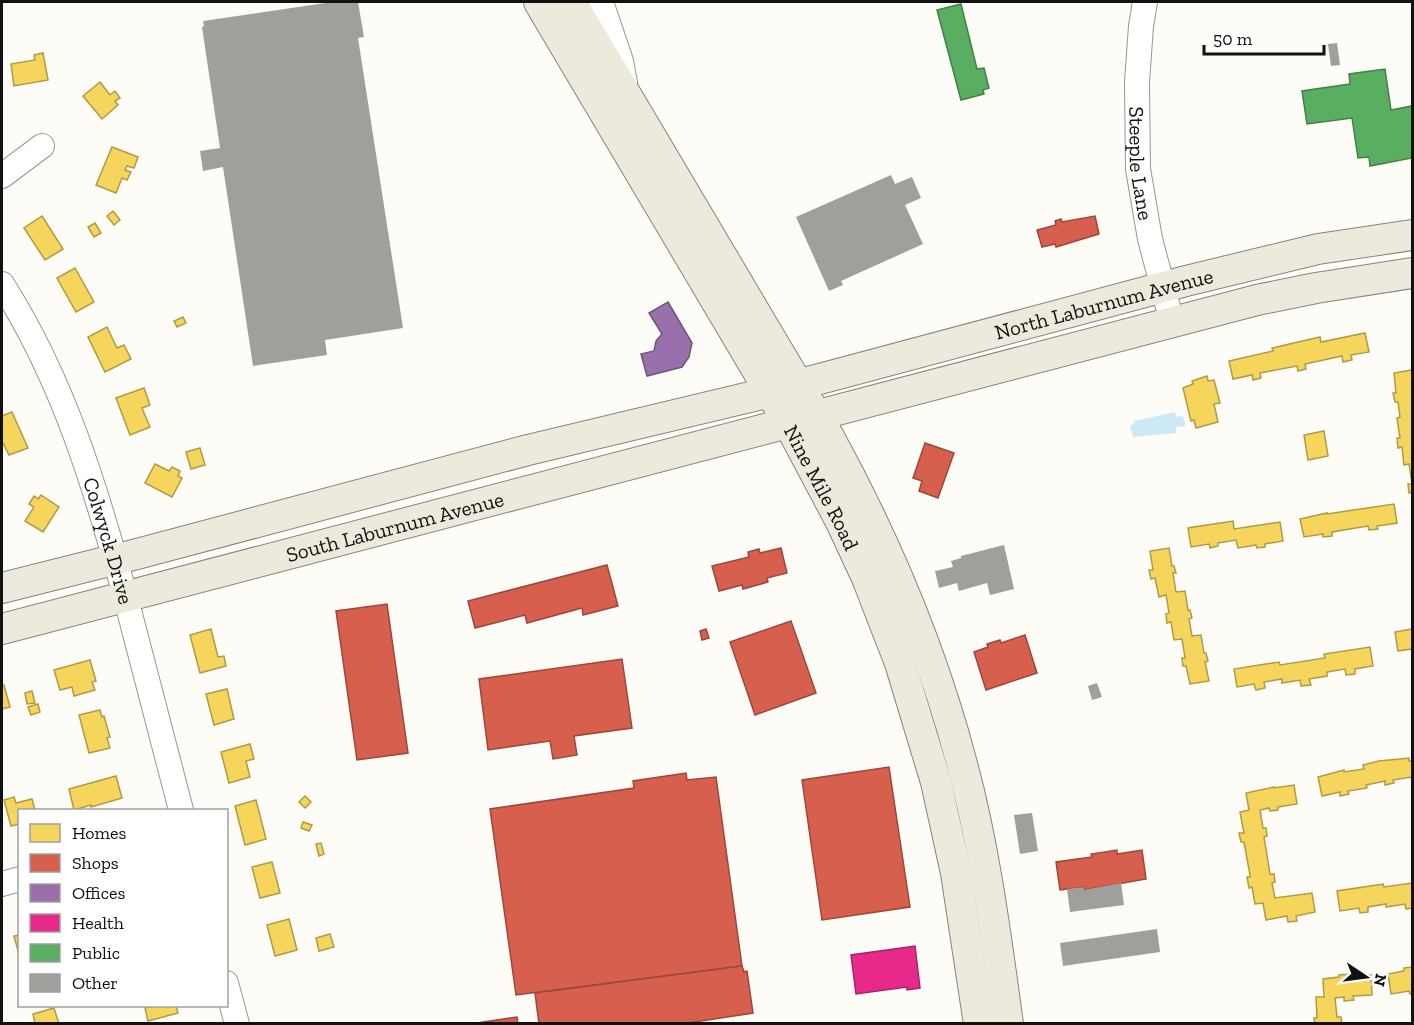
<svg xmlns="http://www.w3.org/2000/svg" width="1414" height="1025" viewBox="0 0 1414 1025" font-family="'Zilla Slab',serif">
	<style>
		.water { fill: #cde8f7 }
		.homes { fill: #f6d55c; stroke: #b19a46; stroke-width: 1.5 }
		.shops { fill: #d6604d; stroke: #9b483b; stroke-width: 1.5 }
		.offices { fill: #9970ab; stroke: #70547d; stroke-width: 1.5 }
		.health { fill: #e7298a; stroke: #a72266; stroke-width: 1.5 }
		.public { fill: #5aae61; stroke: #447f49; stroke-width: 1.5 }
		.building { fill: #a19f9c }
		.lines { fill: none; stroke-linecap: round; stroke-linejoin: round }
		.minor-casing { stroke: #979795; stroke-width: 26 }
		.major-casing { stroke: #858482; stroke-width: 32 }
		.minor { stroke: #fffffe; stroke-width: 24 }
		.major { stroke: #ede9dc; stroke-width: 30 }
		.labels { text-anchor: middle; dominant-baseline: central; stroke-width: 6; stroke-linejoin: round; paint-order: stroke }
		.street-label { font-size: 21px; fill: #111; stroke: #fff }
	</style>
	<rect width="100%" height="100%" fill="#fdfcf7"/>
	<polygon class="water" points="1175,412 1176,417 1182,416 1185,422 1185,426 1176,427 1176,433 1133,437 1130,425 1134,424 1134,421"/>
	<g class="homes">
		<polygon points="43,53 48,80 14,86 11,64 35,60 34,55"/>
		<polygon points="100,82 110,95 115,91 120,98 115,101 118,105 102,119 83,96"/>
		<polygon points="112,147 138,157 134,168 127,166 125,170 131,172 127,180 122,178 116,193 96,185"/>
		<polygon points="113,211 120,220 114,225 107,216"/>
		<polygon points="42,216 63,249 45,260 24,228"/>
		<polygon points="95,223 101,233 94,237 88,227"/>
		<polygon points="75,268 94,302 76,312 57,278"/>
		<polygon points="183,317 186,323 177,327 174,321"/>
		<polygon points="107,327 117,348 124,345 131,359 105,372 88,337"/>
		<polygon points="1365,333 1369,352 1351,355 1352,360 1343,362 1342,356 1305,364 1306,369 1298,371 1297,366 1260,373 1261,378 1253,380 1252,375 1233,379 1229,361 1273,351 1272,348 1320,337 1321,342"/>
		<polygon points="1412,370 1412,492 1409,493 1408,484 1412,484 1409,464 1404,465 1402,447 1398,448 1397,438 1400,438 1397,418 1400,417 1398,402 1395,402 1393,393 1396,393 1394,373"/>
		<polygon points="1207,376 1208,381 1214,380 1220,403 1214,404 1218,422 1196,428 1194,420 1191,421 1183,388 1193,384 1192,381"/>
		<polygon points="144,388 150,405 142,408 150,427 130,435 116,398"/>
		<polygon points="12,412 28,448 9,455 2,441 2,416"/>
		<polygon points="1324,431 1328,456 1308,460 1304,435"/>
		<polygon points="200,448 205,465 191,469 186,452"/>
		<polygon points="155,464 169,471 172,467 180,471 178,476 182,478 172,497 145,483"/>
		<polygon points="41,495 59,507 43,532 25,521 34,507 29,504 34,496 38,499"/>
		<polygon points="1394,504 1397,523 1377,526 1378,529 1369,530 1368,526 1332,532 1332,536 1323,537 1323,534 1304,537 1300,519 1327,513 1327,514"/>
		<polygon points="1233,521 1234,529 1280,522 1283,541 1265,544 1265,547 1257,548 1256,545 1238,548 1236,540 1218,543 1218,546 1210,548 1209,544 1191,547 1188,528"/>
		<polygon points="1169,548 1172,566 1174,566 1176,573 1173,573 1176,592 1185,591 1188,610 1190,610 1192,618 1189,619 1192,636 1201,635 1204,653 1206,653 1208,661 1205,662 1209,681 1190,684 1186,666 1183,666 1182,658 1185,658 1182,639 1174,640 1171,622 1167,623 1166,614 1169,613 1166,595 1159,597 1155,578 1151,579 1149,570 1153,570 1150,551"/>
		<polygon points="211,629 218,657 224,656 226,666 200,673 190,635"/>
		<polygon points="1412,629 1412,649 1398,651 1395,632"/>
		<polygon points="1370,647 1373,666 1355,669 1355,674 1346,675 1345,669 1327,672 1327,676 1309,679 1311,685 1301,686 1300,680 1282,683 1282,679 1264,682 1265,688 1256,690 1254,684 1237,687 1234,669 1279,662 1280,665 1325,658 1324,654"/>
		<polygon points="90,660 96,681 92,682 95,690 74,696 72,687 60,690 54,670"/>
		<polygon points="2,685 4,685 10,707 2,709"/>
		<polygon points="227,689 234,719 214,725 206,694"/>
		<polygon points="32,691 35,703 27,704 25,693"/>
		<polygon points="38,704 40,712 31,715 28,707"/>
		<polygon points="100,710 102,717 104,716 110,737 107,738 110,748 89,753 79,715"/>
		<polygon points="250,744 254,759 246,761 250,777 229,783 221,752"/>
		<polygon points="1409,758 1409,761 1412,761 1412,781 1411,777 1393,780 1394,783 1385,785 1385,781 1366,785 1367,788 1348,791 1349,794 1340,796 1340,792 1322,796 1318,777 1344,770 1344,772 1364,769 1363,765 1379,761"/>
		<polygon points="116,776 122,798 91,807 91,805 74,810 69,789"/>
		<polygon points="1294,785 1297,804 1278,807 1278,810 1270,811 1269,808 1260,810 1263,828 1266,828 1267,836 1264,837 1270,874 1274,874 1275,882 1272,883 1275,898 1312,893 1315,912 1296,916 1297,921 1288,922 1287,916 1266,920 1263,903 1255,904 1252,887 1249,888 1247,877 1250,877 1250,875 1244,842 1241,842 1239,833 1244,833 1240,812 1249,810 1246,793 1274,787 1274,788"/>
		<polygon points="305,796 311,802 305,808 299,802"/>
		<polygon points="14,797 16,803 32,799 35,810 20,810 20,824 11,826 4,800"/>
		<polygon points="256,800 266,839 245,845 235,806"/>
		<polygon points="303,822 312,825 309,831 301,828"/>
		<polygon points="321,843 324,854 319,856 316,844"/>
		<polygon points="272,862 280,893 260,898 252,867"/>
		<polygon points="1412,883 1412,908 1406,909 1405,904 1386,907 1386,904 1368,907 1368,912 1360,913 1359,908 1340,911 1337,891 1383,884 1384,887"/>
		<polygon points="289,919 297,950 275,956 267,925"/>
		<polygon points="330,934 334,947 319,951 316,938"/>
		<polygon points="20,935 20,958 14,936"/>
		<polygon points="1412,967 1412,994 1410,994 1409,991 1391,994 1388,974 1404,971 1404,968"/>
		<polygon points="1351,974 1351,976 1371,975 1372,995 1353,996 1354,1000 1344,1001 1344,997 1335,998 1337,1017 1341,1017 1342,1024 1315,1024 1314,1018 1317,1018 1316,997 1324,997 1323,979 1339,977 1339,975"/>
		<polygon points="152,1006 176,1006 178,1013 148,1021 145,1008"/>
		<polygon points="54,1008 59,1024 35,1024 33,1014"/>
	</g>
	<g class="shops">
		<polygon points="1095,216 1099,234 1056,247 1055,244 1042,247 1037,230 1056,225 1055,221 1061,219 1062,222"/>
		<polygon points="925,443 954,453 938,498 919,491 922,481 913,478"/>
		<polygon points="781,548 787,573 767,578 768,582 743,589 742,585 719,591 712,566 749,557 748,552 759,549 760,553"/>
		<polygon points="607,565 618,606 583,615 582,608 527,623 525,615 475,628 468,601"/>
		<polygon points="387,604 408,753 357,760 336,611"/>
		<polygon points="791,621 816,693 755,715 730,642"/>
		<polygon points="706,629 709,638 702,640 700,631"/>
		<polygon points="1025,635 1037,673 986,690 974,652 988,647 987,644 1000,640 1001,643"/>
		<polygon points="622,659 632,728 574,736 577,755 553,759 550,741 488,750 479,679"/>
		<polygon points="889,767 910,907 822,920 802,780"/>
		<polygon points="686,773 687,780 716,777 742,966 516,995 490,809 634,788 633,781"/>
		<polygon points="1117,850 1117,854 1142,850 1146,879 1084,890 1084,887 1060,890 1056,862 1092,857 1091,854"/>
		<polygon points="742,966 744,972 747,971 753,1013 682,1024 539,1024 535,993"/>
		<polygon points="517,1017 518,1024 470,1024"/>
	</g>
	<polygon class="offices" points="668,302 692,343 689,357 682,367 647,376 641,354 654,351 656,341 662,334 649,313"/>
	<polygon class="health" points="915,946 920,988 907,990 907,987 856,994 851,955"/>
	<g class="public">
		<polygon points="961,4 977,69 984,68 989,88 983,90 984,94 961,100 937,10"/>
		<polygon points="1385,69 1391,110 1412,106 1412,158 1370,166 1369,157 1358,158 1352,118 1307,124 1302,91 1350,84 1349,74"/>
	</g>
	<g class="building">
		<polygon points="332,2 358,2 364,37 358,38 403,328 325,340 327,355 253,366 223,167 203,171 200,151 220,148 202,27 204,26 203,21"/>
		<polygon points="1337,43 1340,65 1331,66 1328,44"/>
		<polygon points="891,175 895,184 912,177 921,198 905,205 923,244 841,281 843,285 829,291 796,217"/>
		<polygon points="1004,545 1014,589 990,595 987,583 959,591 957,583 939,588 935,571 953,567 951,561 961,558 961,556"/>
		<polygon points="1097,683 1102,697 1092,700 1088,686"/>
		<polygon points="1032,813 1038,851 1020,854 1014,815"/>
		<polygon points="1121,883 1124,905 1070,912 1067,889 1084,887 1084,890"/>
		<polygon points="1157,929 1160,952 1063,966 1060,943"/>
	</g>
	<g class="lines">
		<g class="minor-casing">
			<g id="minor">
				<polyline points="601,2 621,61 625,83"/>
				<path id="s1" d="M1145,2L1141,26L1137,82L1138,169L1150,239L1172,322"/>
				<polyline points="2,176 42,146"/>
				<path id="s2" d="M2,284C63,380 95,485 125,595C144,667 162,739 181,810"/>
				<polyline points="2,884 20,879"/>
				<polyline points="226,983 237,1024"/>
			</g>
		</g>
		<g class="major-casing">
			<g id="major">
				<path id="s3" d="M539,2L788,422L841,522L867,578L900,663L936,782L956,873L979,1024"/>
				<path d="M571,2L829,437C886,541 932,650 962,764C985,849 996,937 1008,1024"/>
				<path id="s4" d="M2,588L137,554L528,450L771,392L1186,281L1318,249L1412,235"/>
				<path id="s5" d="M2,629L1257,300L1316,288L1412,273"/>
			</g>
		</g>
		<use href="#minor" class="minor"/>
		<use href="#major" class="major"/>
	</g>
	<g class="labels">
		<g class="street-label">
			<text stroke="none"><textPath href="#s1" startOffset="162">Steeple Lane</textPath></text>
			<text stroke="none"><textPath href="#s4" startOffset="1138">North Laburnum Avenue</textPath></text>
			<text stroke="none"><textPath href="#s3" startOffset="562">Nine Mile Road</textPath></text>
			<text stroke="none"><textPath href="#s5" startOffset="406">South Laburnum Avenue</textPath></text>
			<text stroke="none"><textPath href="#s2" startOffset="279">Colwyck Drive</textPath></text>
		</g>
	</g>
	<rect width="1414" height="1025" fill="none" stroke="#111111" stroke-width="6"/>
	<rect x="18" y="809" width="210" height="198" fill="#ffffff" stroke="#a0a0a0" stroke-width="1.5"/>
	<rect x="30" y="824" width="30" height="18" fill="#f6d55c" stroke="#a0a0a0" stroke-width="1.5"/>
	<text x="72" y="839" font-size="18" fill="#111111">Homes</text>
	<rect x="30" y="854" width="30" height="18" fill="#d6604d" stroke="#a0a0a0" stroke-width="1.5"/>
	<text x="72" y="869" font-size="18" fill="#111111">Shops</text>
	<rect x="30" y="884" width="30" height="18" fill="#9970ab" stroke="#a0a0a0" stroke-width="1.5"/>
	<text x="72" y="899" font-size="18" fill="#111111">Offices</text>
	<rect x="30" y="914" width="30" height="18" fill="#e7298a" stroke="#a0a0a0" stroke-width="1.5"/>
	<text x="72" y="929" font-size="18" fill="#111111">Health</text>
	<rect x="30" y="944" width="30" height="18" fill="#5aae61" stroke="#a0a0a0" stroke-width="1.5"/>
	<text x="72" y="959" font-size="18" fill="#111111">Public</text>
	<rect x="30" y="974" width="30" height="18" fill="#a19f9c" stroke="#a0a0a0" stroke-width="1.5"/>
	<text x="72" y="989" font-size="18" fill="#111111">Other</text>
	<g transform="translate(1366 977) rotate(103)" stroke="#ffffff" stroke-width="4.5" paint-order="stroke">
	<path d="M0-4.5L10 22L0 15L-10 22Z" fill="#111111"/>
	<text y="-9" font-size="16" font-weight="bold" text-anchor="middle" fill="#111111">N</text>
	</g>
	<path d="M1204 45v9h120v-9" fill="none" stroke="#111111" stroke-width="3"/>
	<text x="1213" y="45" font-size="18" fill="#111111" stroke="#ffffff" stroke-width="4.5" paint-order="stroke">50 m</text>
</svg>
